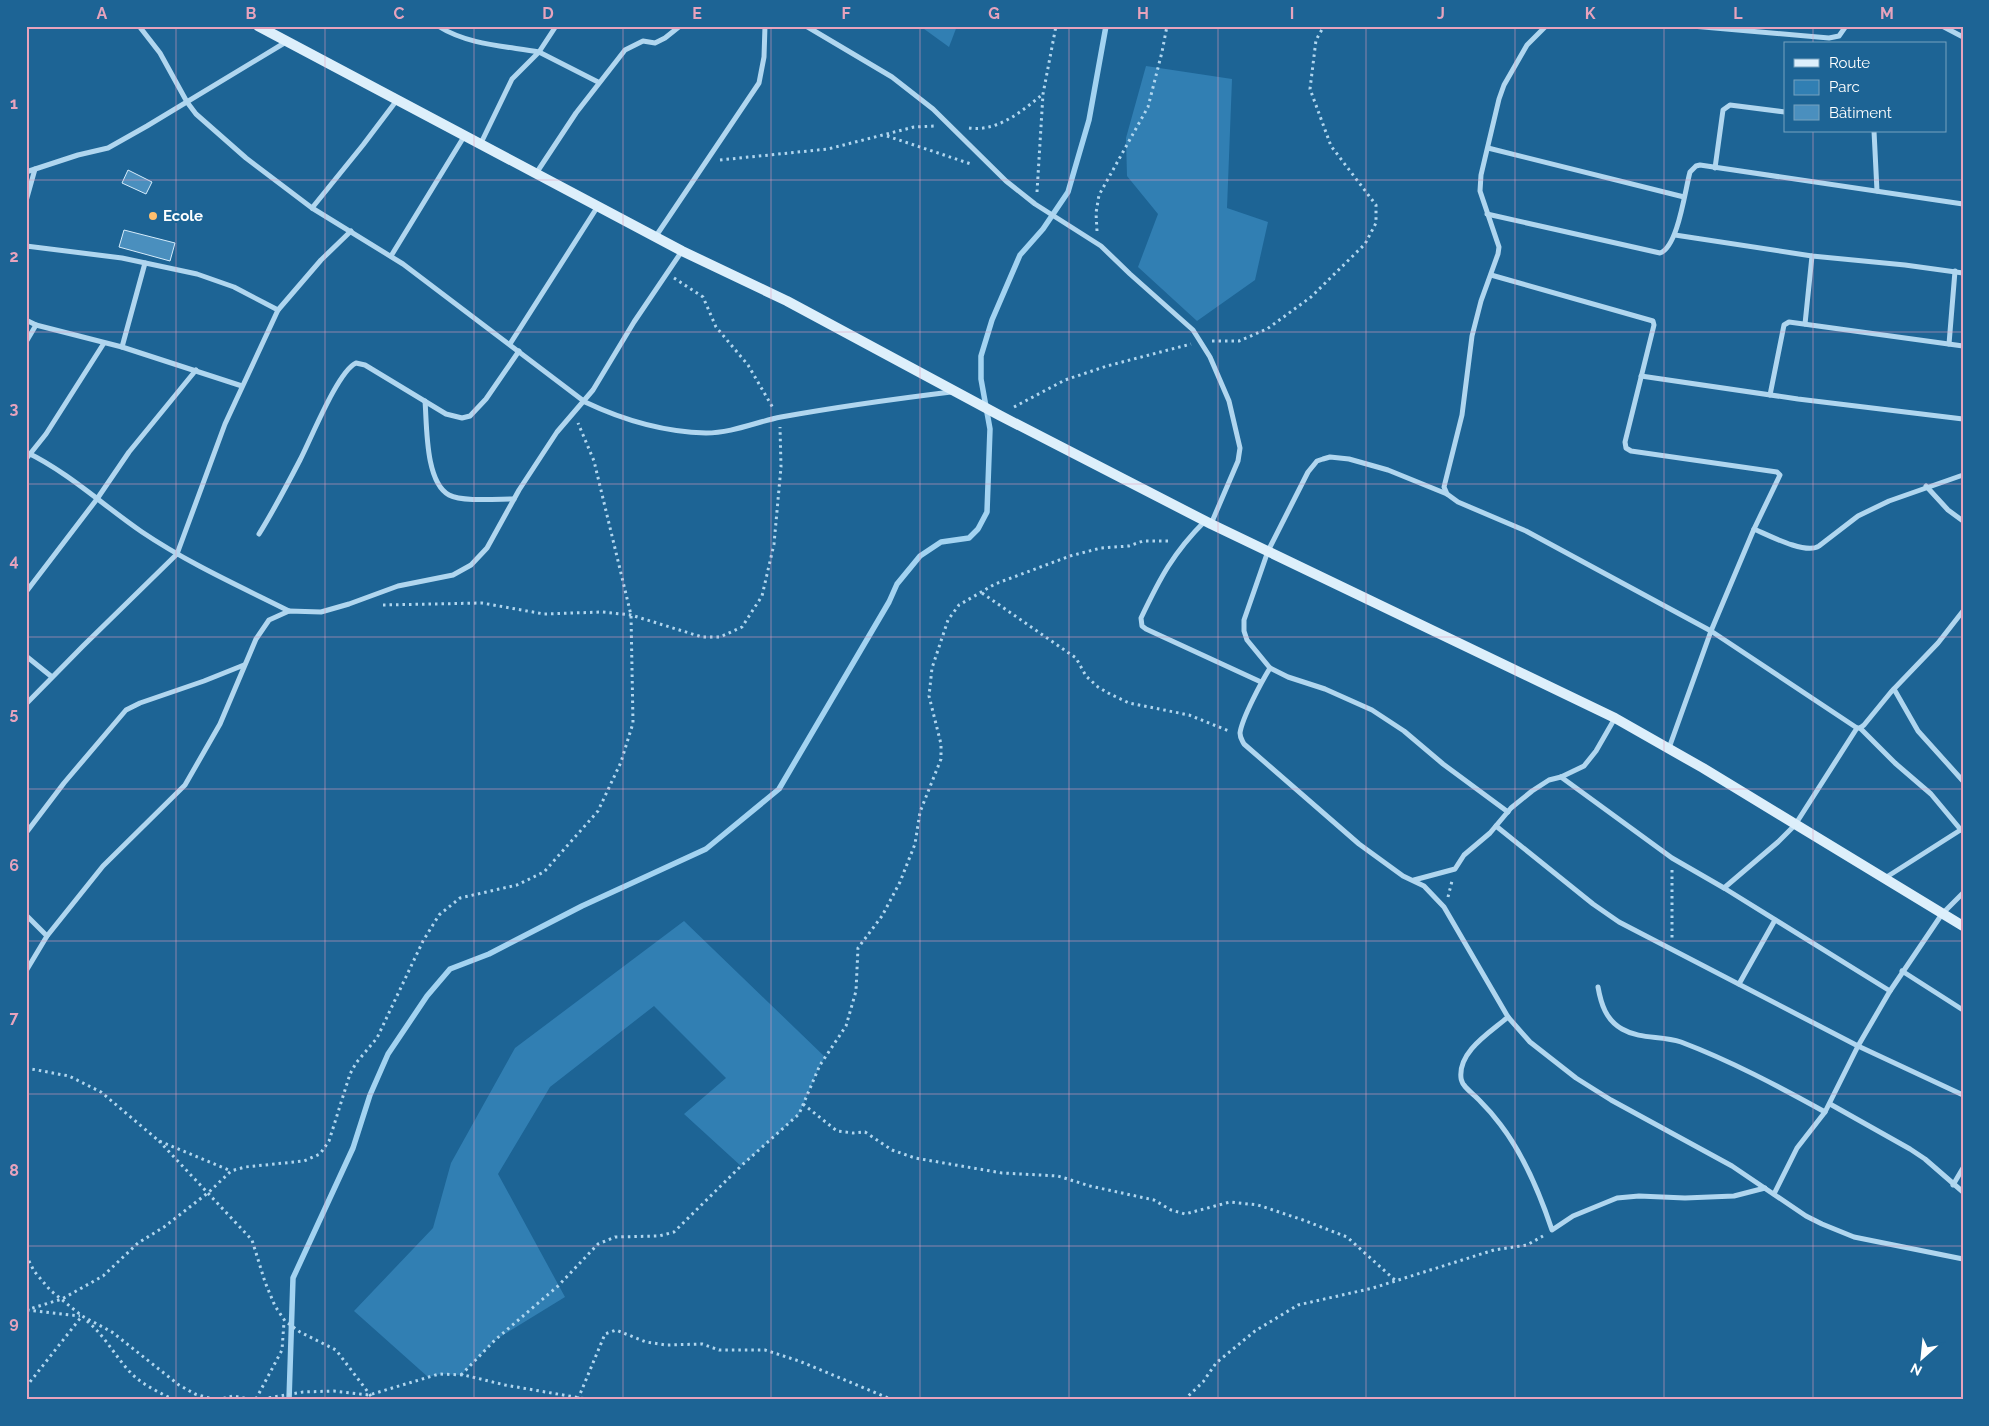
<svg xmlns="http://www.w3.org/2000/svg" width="1989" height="1426" viewBox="0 0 1989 1426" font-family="Raleway,sans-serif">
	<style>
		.green { fill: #317fb3 }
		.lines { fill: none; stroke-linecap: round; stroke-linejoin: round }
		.stream { stroke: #a3d3f1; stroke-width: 5.5 }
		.building { fill: #4a8fbe; stroke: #d6ecfb }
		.path { stroke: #b0d6ef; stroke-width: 3; stroke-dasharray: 2.5 4; stroke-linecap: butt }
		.street { stroke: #b0d6ef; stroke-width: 5 }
		.secondary { stroke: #ddeffb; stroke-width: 10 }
		.grid { fill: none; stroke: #e7a3bd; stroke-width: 1; stroke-opacity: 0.55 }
		.poi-dot { fill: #ffbf6e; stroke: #1d6495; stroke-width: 2 }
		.labels { text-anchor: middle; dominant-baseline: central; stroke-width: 4; stroke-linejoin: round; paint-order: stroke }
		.poi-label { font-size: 15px; font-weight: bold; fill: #fff; stroke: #1d6495; text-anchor: start }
		.neatline { fill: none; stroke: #e7a3bd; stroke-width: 2 }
		.grid-label { font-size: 16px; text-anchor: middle; font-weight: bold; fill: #e7a3bd }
	</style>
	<rect width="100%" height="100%" fill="#1d6495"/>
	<g class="green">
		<polygon points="920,26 957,26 949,47"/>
		<polygon points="1146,66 1232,79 1227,208 1268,222 1255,280 1197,321 1138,267 1158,214 1127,176 1126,138"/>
		<polygon points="684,921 825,1057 820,1065 799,1114 741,1166 684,1114 726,1078 654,1006 550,1087 498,1174 565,1297 495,1340 461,1375 440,1374 428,1377 354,1311 433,1228 451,1163 515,1048"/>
	</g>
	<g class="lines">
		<polyline class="stream" points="289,1400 293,1278 353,1148 370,1095 388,1054 427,996 450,969 489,954 582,906 706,849 779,789 889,602 897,584 920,556 941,542 969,538 978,529 987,512 990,429 981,379 981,356 992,320 1020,255 1043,229 1068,192 1089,120 1106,26"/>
	</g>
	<g class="building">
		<polygon points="128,170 152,182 146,194 122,183"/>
		<polygon points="124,230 175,243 170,261 119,247"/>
	</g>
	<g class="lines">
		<g class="path">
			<path d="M969,128C998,132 1022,111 1043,94"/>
			<polyline points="887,136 971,164"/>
			<polyline points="720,160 828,149 914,127 935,126"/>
			<polyline points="1037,192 1043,94 1056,26"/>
			<polyline points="1097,231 1096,213 1099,195 1148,107 1162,52 1167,26"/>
			<polyline points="674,278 703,297 716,327 748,365 773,408"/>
			<polyline points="1212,341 1239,341 1267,329 1311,297 1365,244 1376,223 1376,205 1331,146 1310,89 1316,40 1324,26"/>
			<polyline points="1014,407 1065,380 1107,366 1191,344"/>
			<polyline points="982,593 1076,658 1086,676 1098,687 1110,694 1129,703 1189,715 1229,731"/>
			<polyline points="383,605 482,603 544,614 602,612 631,615 702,637 720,637 742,627 762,596 774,544 781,467 780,427"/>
			<polyline points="1672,870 1672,939"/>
			<polyline points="1448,897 1452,881"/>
			<polyline points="26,1068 69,1076 101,1092 159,1141 231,1171"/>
			<polyline points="803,1104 837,1131 853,1133 865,1132 892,1150 915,1158 1002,1173 1058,1176 1090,1186 1154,1200 1171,1210 1185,1214 1230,1202 1258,1205 1303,1220 1347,1237 1396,1281"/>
			<polyline points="159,1141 252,1240 265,1282 275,1306 285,1321 300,1332 336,1350 374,1400"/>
			<polyline points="26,1255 34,1271 50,1290 82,1316 112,1332 179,1385 195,1394 216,1400"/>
			<polyline points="26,1310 62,1299 103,1276 138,1243 164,1227 209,1192 231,1171 245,1167 304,1161 320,1154 329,1141 350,1074 356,1063 377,1038 423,941 439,915 460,898 517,885 544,872 598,811 621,762 633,723 631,615 594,461 578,423"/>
			<polyline points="27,1310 80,1316"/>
			<path d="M87,1321C105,1336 115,1356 130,1372C142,1385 159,1392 174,1400"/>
			<polyline points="461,1375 495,1340 558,1286 598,1244 615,1237 659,1236 674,1232 741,1166 799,1114 820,1065 846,1026 856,991 858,948 882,916 900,882 915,844 920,812 941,759 941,744 929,696 932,668 948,620 959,605 995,584 1070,556 1101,548 1129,546 1143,541 1172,541"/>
			<polyline points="26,1387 82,1316"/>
			<polyline points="256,1399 282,1350 284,1322"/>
			<polyline points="578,1399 605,1334 616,1330 646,1342 666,1345 702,1344 719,1350 765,1350 799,1361 893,1400"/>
			<polyline points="217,1400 233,1396 255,1400"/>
			<polyline points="256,1400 303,1392 334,1391 369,1395 439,1374 464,1375 505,1385 592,1400"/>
			<polyline points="1184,1400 1203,1382 1216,1363 1255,1331 1298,1305 1373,1288 1494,1250 1527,1245 1543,1236"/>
		</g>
		<g class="street">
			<path d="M139,26L160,53L187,102L196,114L246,158L312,208L403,264L585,402C623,420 664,432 706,433C732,433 756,422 781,417C837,407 894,399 951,392"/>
			<path d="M438,26C468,45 505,46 539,52L512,79L481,143"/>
			<polyline points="556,26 539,52 598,82"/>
			<polyline points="806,26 892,77 933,109 1006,181 1035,204 1101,246 1130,274 1193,330 1210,357 1229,401 1240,448 1238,461 1211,524"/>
			<polyline points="1692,26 1829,38 1839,36 1846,26"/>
			<polyline points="1942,26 1963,37"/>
			<polyline points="1874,131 1877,191"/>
			<polyline points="1488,148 1684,197"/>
			<polyline points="1715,168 1723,110 1730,105 1785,112"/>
			<polyline points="26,172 78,155 108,148 147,126 286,42"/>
			<polyline points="537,172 576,113 625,50 643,41 655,43 665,38 680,26"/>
			<polyline points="26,201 35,169"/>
			<polyline points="312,208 363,145 397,100"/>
			<path d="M1487,214L1660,253C1678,247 1685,190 1690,172L1696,166L1700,165L1963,204"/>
			<polyline points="1675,235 1812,256 1905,265 1963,273"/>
			<polyline points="656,236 759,83 764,57 765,26"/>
			<polyline points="26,246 122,258 197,274 234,287 278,310"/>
			<polyline points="391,256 465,135"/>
			<polyline points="1491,275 1653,321 1654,325 1625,442 1626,448 1631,451 1777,472 1780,475 1754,529"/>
			<polyline points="26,320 36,325 122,347 242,386"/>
			<polyline points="1805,324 1812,256"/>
			<polyline points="26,342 36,325"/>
			<polyline points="510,344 598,206"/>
			<polyline points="1949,344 1955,271"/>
			<polyline points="122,347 145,263"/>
			<polyline points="1641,376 1798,399 1963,419"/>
			<polyline points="1770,395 1784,325 1789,322 1963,346"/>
			<path d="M425,401C427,425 425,482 449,495C462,502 498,499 514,499"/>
			<path d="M26,452C68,472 104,506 142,532C188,563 239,586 289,611"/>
			<polyline points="26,459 46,434 104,343"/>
			<polyline points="1926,486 1948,510 1963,521"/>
			<polyline points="1447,494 1444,487 1462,415 1472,336 1481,301 1498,254 1499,247 1480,191 1481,175 1499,99 1504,85 1527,45 1546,26"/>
			<path d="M1205,521C1173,553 1160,578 1141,618L1142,626L1146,629L1261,682"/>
			<path d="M259,534C274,510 287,485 300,460C311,439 338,371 356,363L365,365L446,414L462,418L470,416L486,399L519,351"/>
			<polyline points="26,592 97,499 129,452 196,370"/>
			<polyline points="26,656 52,677"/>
			<path d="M1270,668C1262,681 1242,718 1240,733C1240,738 1242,740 1244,744L1359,844L1403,876L1424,886L1444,907L1508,1017L1530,1042L1576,1078L1611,1100L1732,1166L1806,1216L1822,1224L1854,1237L1963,1259"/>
			<polyline points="1894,689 1918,731 1963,781"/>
			<polyline points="26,704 83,646 177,554 225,424 278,310 321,260 351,231"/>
			<polyline points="1860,728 1895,763 1931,794 1961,830"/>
			<path d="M1669,748L1711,631L1754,529C1768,535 1806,555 1819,546L1858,516L1889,501L1963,475"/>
			<polyline points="1561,777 1672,858 1724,888 1890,991"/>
			<polyline points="1508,812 1443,764 1404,731 1372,710 1325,689 1288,677 1270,668 1247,640 1244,631 1244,620 1268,551 1308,472 1317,461 1323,459 1330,457 1349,459 1388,470 1447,494 1458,502 1526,531 1711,631 1857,728 1860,728 1864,725 1891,692 1938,643 1963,611"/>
			<polyline points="1496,826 1593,904 1619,922 1858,1046 1963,1095"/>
			<polyline points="26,833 64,783 126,710 140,703 204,681 244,665"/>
			<polyline points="1885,878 1962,829"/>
			<polyline points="1414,880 1455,869 1464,855 1490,833 1511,808 1532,791 1549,780 1561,777 1584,766 1596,751 1615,718"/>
			<polyline points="1724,888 1778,842 1795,825 1857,728"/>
			<polyline points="26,915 47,936"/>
			<polyline points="26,971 47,936 103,866 185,785 220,724 256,639 269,620 289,611 321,612 349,604 398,586 453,575 471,565 487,548 519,490 557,432 593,390 634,322 682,251"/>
			<polyline points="1902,971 1963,1010"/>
			<polyline points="1739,984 1775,920"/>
			<path d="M1598,987C1601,1004 1606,1020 1622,1029C1641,1040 1661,1035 1681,1042C1731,1061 1778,1086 1825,1112"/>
			<path d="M1508,1017C1491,1032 1458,1051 1461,1078C1461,1079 1463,1085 1464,1085C1468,1091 1475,1095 1480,1101C1487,1108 1494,1116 1500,1124C1524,1155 1540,1194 1552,1230L1573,1216L1617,1198L1639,1196L1685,1198L1734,1196L1765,1188"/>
			<polyline points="1830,1104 1910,1149 1925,1159 1963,1192"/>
			<polyline points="1953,1185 1963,1168"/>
			<polyline points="1774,1194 1797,1148 1825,1112 1858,1046 1890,991 1942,914 1963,893"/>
		</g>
		<polyline class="secondary" points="258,26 682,251 787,301 999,415 1211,524 1615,718 1703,768 1963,926"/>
	</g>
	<path class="grid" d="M176,26V1400M325,26V1400M474,26V1400M623,26V1400M771,26V1400M920,26V1400M1069,26V1400M1218,26V1400M1366,26V1400M1515,26V1400M1664,26V1400M1813,26V44M1813,131V1400M26,180H1963M26,332H1963M26,484H1963M26,637H1963M26,789H1963M26,941H1963M26,1094H1963M26,1246H1963"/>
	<circle class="poi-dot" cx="153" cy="216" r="5"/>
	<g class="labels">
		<g class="poi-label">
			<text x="163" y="216">Ecole</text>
		</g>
	</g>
	<rect width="1989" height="1426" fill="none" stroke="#1d6495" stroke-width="55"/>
	<rect x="1784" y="42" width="162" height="90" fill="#1d6495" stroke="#77a2bf"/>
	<rect x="1794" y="59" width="25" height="8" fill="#ddeffb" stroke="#77a2bf"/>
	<text x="1829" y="68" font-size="15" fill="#ffffff">Route</text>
	<rect x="1794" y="80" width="25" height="15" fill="#317fb3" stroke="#77a2bf"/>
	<text x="1829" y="92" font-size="15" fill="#ffffff">Parc</text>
	<rect x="1794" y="105" width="25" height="15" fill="#4a8fbe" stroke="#77a2bf"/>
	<text x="1829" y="118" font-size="15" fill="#ffffff">Bâtiment</text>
	<g transform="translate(1922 1358) rotate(207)" stroke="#1d6495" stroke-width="4" paint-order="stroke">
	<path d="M0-4L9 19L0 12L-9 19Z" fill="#ffffff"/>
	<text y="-8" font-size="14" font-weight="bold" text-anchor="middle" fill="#ffffff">N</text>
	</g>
	<rect x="28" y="28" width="1934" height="1370" class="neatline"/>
	<g class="grid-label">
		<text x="102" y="19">A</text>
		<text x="251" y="19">B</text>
		<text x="399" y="19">C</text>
		<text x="548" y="19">D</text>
		<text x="697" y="19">E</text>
		<text x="846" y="19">F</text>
		<text x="994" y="19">G</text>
		<text x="1143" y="19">H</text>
		<text x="1292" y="19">I</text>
		<text x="1441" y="19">J</text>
		<text x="1590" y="19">K</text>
		<text x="1738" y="19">L</text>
		<text x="1887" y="19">M</text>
		<text x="14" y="109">1</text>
		<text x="14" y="262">2</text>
		<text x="14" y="414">3</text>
		<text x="14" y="566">4</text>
		<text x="14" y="719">5</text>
		<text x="14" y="871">6</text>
		<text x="14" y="1023">7</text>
		<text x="14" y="1176">8</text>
		<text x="14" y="1328">9</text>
	</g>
</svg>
